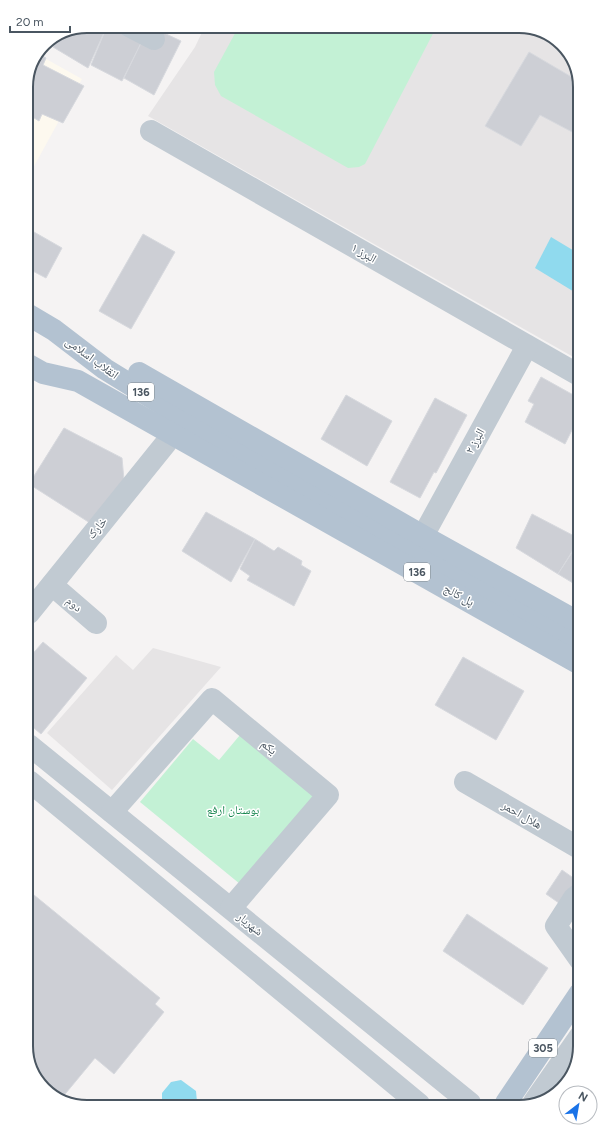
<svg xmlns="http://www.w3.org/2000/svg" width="606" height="1133" viewBox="0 0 606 1133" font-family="Figtree,'Noto Naskh Arabic',sans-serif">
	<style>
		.commercial { fill: #fdf9ef }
		.education { fill: #e6e4e5 }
		.green { fill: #c3f1d5 }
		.water { fill: #90daee }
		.building { fill: #cdcfd5; stroke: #d7d9de }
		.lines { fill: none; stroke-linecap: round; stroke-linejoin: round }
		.minor { stroke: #c1cad2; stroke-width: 22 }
		.major { stroke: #b3c2d1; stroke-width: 22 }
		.labels { text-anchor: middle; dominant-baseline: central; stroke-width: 3; stroke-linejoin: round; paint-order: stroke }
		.shield { fill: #fff; stroke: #808990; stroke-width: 1 }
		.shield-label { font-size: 11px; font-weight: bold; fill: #4a5661 }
		.street-label { font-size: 12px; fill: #4a5661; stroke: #fff }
		.park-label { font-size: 12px; fill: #17864f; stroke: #fff }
		.rim { fill: none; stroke: #4a5661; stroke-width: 2 }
	</style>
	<rect width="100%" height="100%" fill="#f5f3f3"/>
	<polygon class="commercial" points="39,55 82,79 27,179 26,83"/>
	<g class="education">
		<polygon points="205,26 523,26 553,36 575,63 577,359 148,116 195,47"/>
		<polygon points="153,648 221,667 112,790 47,733 116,655 133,670"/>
	</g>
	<g class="green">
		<polygon points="239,26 437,26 365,164 359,167 348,168 221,96 215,85 214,72"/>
		<polygon points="240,735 314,796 240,884 140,802 193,739 219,760"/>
	</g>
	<g class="water">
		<polygon points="551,237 576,252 576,293 535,268"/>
		<polygon points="181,1080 196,1091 197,1102 193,1106 166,1106 162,1103 162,1093 171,1082"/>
	</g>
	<g class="building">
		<polygon points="87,26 107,26 88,68 53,47 59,38"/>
		<polygon points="107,26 117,26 143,39 122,81 91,65"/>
		<polygon points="164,33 181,41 154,95 124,78 142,41 156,47"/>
		<polygon points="529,52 575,79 576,134 540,115 521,146 485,126"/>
		<polygon points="39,54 46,58 43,65 84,86 63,123 42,114 39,121 26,113 26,83"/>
		<polygon points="27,228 62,248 46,278 27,268"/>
		<polygon points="143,234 175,252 131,329 99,311"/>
		<polygon points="541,377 577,397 577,432 573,428 565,444 525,422 534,404 528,401"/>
		<polygon points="346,395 392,421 367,466 321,439"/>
		<polygon points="435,398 467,415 436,473 434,472 420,498 390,482"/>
		<polygon points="64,428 122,458 124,480 90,523 29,484"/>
		<polygon points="577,434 577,446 573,443"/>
		<polygon points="206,512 255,539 231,582 182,551"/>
		<polygon points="532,514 578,538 578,542 558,574 516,548"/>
		<polygon points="255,539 274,551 278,547 302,561 301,565 311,571 294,606 247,580 250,576 240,569"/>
		<polygon points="575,548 578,550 578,586 558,574"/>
		<polygon points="43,642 87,678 41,734 29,724 29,658"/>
		<polygon points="463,657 524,691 496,740 435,705"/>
		<polygon points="562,870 579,882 579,917 546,894"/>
		<polygon points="34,895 160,998 155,1004 164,1012 114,1074 95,1058 61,1099 53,1097 31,1070 30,900"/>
		<polygon points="467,914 548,968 523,1005 443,951"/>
	</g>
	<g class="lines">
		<g class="minor">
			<polyline points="129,26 154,39"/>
			<polyline points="151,131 577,374"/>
			<polyline points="423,536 527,346"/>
			<polyline points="52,585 96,623"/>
			<polyline points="29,613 166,443"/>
			<polyline points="29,745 470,1103"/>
			<polyline points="29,781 419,1104"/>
			<polyline points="465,782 579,848"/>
			<polyline points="112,812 212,699 328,795 231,908"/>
			<polyline points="579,894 574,898 556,926 580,960"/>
			<polyline points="534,1102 580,1036"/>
		</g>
		<g class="major">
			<polyline points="27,314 54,330 105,369 259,464 578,644"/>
			<polyline points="27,364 43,373 78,381 578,663"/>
			<polyline points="139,373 423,536 578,622"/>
			<polyline points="506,1103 580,993"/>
		</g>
	</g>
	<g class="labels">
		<g class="shield">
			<rect x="128" y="383" width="26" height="18" rx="3"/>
			<rect x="404" y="563" width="26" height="18" rx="3"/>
			<rect x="529" y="1039" width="28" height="18" rx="3"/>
		</g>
		<g class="shield-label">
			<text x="141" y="392">136</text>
			<text x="417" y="572">136</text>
			<text x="543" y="1048">305</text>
		</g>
		<g class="street-label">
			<text transform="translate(364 253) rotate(30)">البرز ۱</text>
			<text transform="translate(92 358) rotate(36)">انقلاب اسلامی</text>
			<text transform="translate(475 441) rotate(-61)">البرز ۲</text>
			<text transform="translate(97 528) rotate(-51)">خارک</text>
			<text transform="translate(459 595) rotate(29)">پل کالج</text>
			<text transform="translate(74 604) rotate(40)">دوم</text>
			<text transform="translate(269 747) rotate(40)">یکم</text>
			<text transform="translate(522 815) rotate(30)">هلال احمر</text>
			<text transform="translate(250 924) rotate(39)">شهریار</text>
		</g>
		<g class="park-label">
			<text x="233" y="810">بوستان ارفع</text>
		</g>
	</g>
	<path d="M0 0H606V1133H0ZM87 33H519A54 54 0 0 1 573 87V1046A54 54 0 0 1 519 1100H87A54 54 0 0 1 33 1046V87A54 54 0 0 1 87 33Z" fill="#fff" fill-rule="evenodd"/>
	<path class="rim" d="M87 33H519A54 54 0 0 1 573 87V1046A54 54 0 0 1 519 1100H87A54 54 0 0 1 33 1046V87A54 54 0 0 1 87 33Z"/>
	<g transform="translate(578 1105) rotate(31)"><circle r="19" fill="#ffffff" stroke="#b7bbc0"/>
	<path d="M0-3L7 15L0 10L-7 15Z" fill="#1a73e8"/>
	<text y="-6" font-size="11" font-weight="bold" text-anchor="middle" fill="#4a5661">N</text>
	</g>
	<path d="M10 26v6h60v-6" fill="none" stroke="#4a5661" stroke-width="2"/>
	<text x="16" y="26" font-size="12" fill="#4a5661" stroke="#ffffff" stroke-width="3" paint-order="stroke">20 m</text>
</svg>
